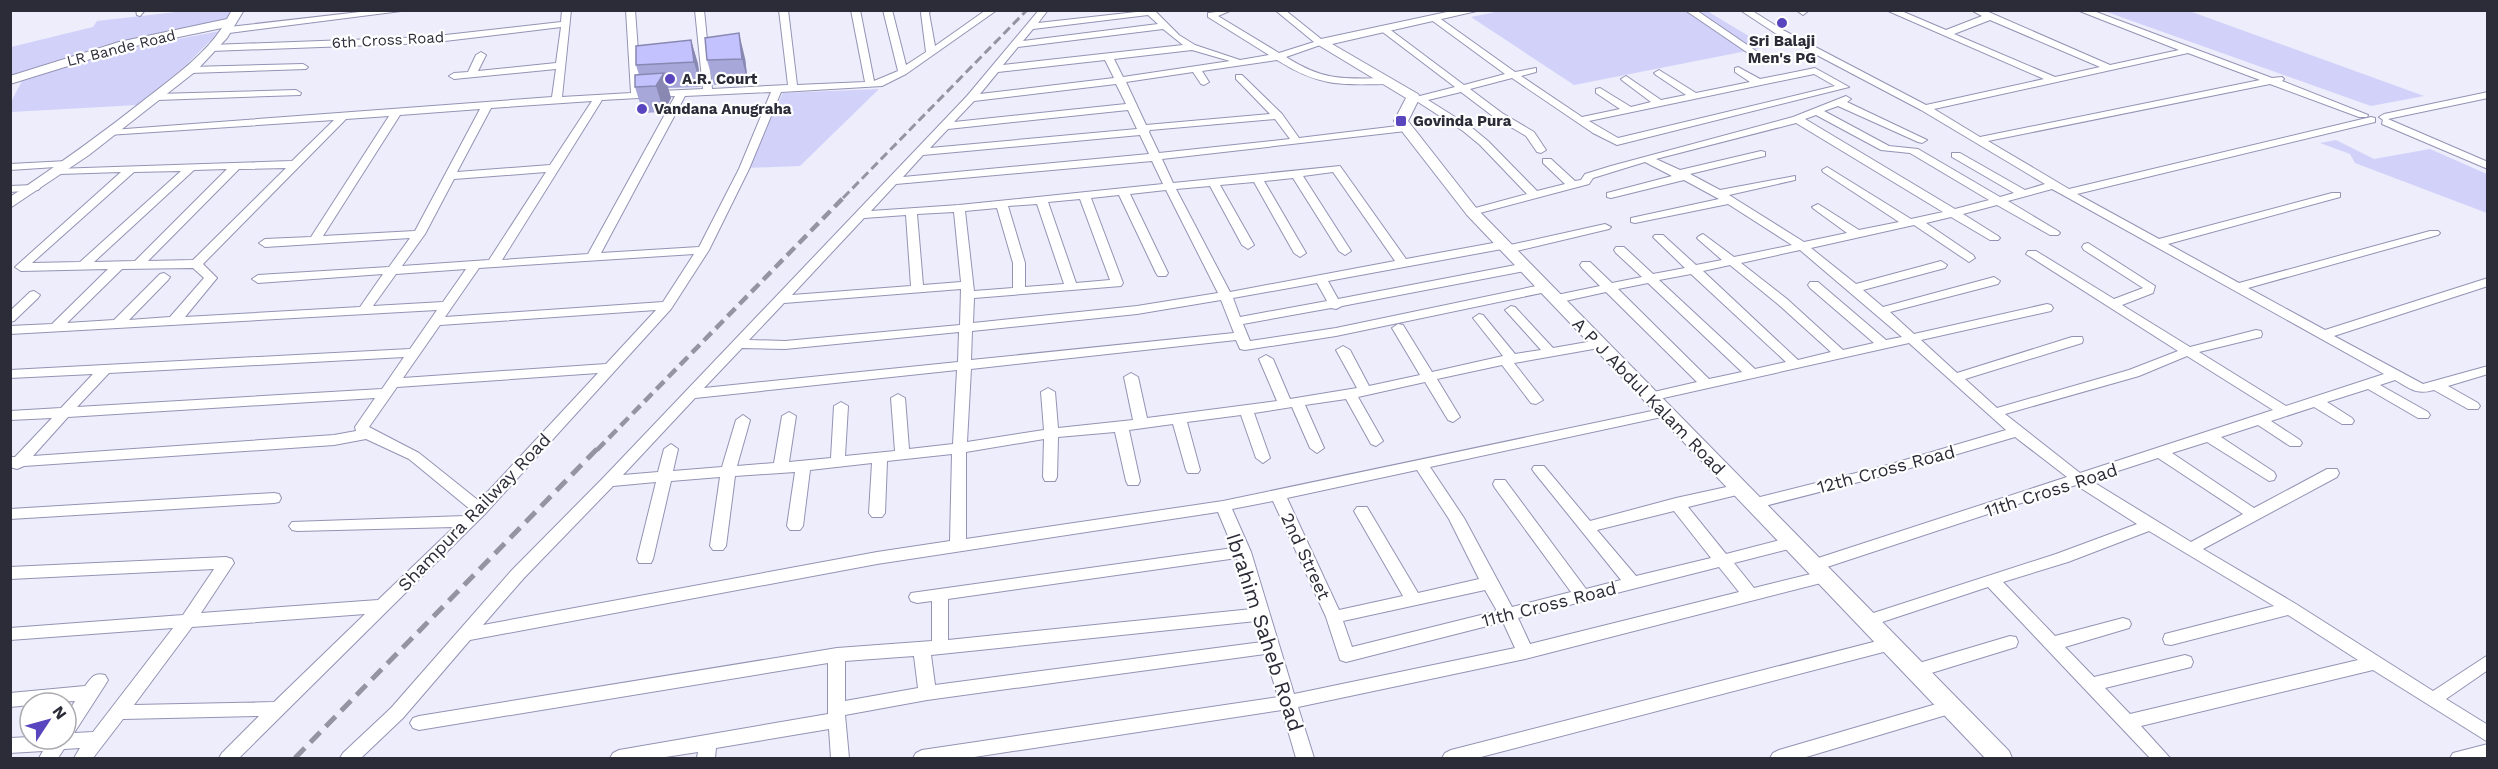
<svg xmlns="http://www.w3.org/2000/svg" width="2498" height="769" viewBox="0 0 2498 769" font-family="'Work Sans',sans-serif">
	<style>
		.green { fill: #d1d1fa }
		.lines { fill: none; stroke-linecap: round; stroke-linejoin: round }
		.minor-casing { stroke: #9393b4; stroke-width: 2 }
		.tertiary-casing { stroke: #9393b4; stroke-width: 2 }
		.minor { fill: #fff; fill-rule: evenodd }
		.tertiary { fill: #fff; fill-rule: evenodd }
		.rail-far2 { stroke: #9494a2; stroke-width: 3; stroke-dasharray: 9 4.5; stroke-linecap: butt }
		.rail-far1 { stroke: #9494a2; stroke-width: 4.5; stroke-dasharray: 11 6; stroke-linecap: butt }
		.rail { stroke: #9494a2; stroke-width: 5; stroke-dasharray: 14 8; stroke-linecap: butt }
		.wall { fill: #a8a7da }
		.shaded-wall { fill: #8888b2 }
		.building { fill: #c3c2fe; stroke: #8888b2; stroke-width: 1.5 }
		.poi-dot { fill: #5945bd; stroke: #fff; stroke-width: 2 }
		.labels { text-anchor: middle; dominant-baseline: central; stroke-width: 4.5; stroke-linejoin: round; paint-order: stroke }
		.far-street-label { font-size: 15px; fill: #2c2c39; stroke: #fff }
		.far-poi-label { font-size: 15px; font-weight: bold; fill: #2c2c39; stroke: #fff; text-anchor: start }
		.street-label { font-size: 18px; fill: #2c2c39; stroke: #fff }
		.near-street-label { font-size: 21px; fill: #2c2c39; stroke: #fff }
	</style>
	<rect width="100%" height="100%" fill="#ededfc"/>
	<g class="green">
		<polygon points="1505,10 1707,11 1767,47 1574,85 1471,17"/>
		<polygon points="185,11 232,11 225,20 105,45 11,75 11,47 93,27 97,21"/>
		<polygon points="2104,11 2189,11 2424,96 2371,106"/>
		<polygon points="220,31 184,67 137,105 11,112 11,102 22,81 121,50"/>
		<polygon points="879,89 800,166 747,168 783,93"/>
		<polygon points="2336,140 2374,159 2430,149 2487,174 2487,213 2355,163 2350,154 2320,143"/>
	</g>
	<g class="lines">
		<g class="minor-casing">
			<g id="minor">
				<polygon points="136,10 145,10 140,16 137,15"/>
				<polygon points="377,10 409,10 229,33 224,30 229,27"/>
				<path d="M562,10H571L562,97L631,93L626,10H635L641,92L703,89L695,10H704L712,89L788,85L779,10H788L797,85L865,82L851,10H860L874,81L898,71L883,10H892L906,65L926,52L921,13L922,10H931L929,13L935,46L986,10H997L906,74L882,86L781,92L749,169L709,250L671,309L485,514L239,758H219L222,753L259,716L123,719L93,758H74L80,748L64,749L58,758H39L43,751L10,753V738L30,737V739H66V716L75,701L30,703V705L10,707V693L85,686C91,678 94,672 105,675L108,680L105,685L74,733L93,732L173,628L10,640V628L183,615L214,569L10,579V567L226,557L232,559L234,563L201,613L378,600L454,527L297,531L292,530L289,526L292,522L465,516L471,510L409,459L366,439L334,445L24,466L17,469L10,467V457H15L52,418L10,420V411L61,408L93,374L10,378V370L410,349L437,310L10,334V326L52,324L108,269L21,271L15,267L121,172L59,174L55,173V169L292,161L334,120L108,135V131L112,130L552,97L556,69L454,79L449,76L454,73L468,72L476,55L481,52L486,55L478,71L556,63L561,27L428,43L211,51L206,48L211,45L428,37L561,22ZM771,92L739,169L699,247L601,253L685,96ZM675,96L588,254L502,260L602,100ZM592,101L550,165L457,172L491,108ZM480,109L415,231L323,236L400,115ZM389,116L311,237L265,239L259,243L265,247L410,238L389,267L258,275L252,279L258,283L383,274L360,307L185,317L217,278L203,264L346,119ZM286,168L193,260L148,261L239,169ZM227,169L135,261L94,262L194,170ZM181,171L80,262L32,263L134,172ZM546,172L489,260L402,266L425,234L454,179ZM694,254L663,302L445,317L479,268ZM193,268L204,278L170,317L129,320L168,280L170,277L164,273L160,274L114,320L67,323L122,269ZM466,269L443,302L373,306L396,274ZM656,310L606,364L403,378L440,325ZM404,357L382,389L77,407L109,373ZM598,373L479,501L419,453L369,427L397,387ZM375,398L355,427L356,431L334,435L33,456L68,417ZM365,614L274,702L134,705L192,627Z"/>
				<path d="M1039,10H1048L1038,23L1154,10L1179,35L1195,45L1240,60L1269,55L1208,17V13L1232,10L1218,16L1279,53L1314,42L1275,10H1285L1326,43L1286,57C1324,81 1343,79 1386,78L1391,81L1386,84C1339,85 1318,86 1277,60L1202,71L1209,82L1204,85L1201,84L1193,72L1126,82L1146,125L1270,114L1236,79V75H1242L1282,114L1299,138L1406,125L1411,128L1406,131L1162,159L1173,183L1340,166L1406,259L1504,241L1510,245L1605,224L1611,227L1609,229L1508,253L1502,249L1328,281L1338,299L1526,263L1530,264L1532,267L1530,270L1342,306L1336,309L1331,308L1243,324L1250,341L1336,328L1546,284L1550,285L1552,288L1550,291L1546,292L1336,336L1245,350L1240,349L1236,340L971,369L967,442L1044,430L1041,392L1048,388L1055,392L1058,428L1133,420L1124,377L1131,373L1138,377L1147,418L1277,401L1259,359L1266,355L1273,359L1290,399L1357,388L1336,350L1343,346L1350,350L1369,386L1420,375L1392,328L1398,324L1403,325L1432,372L1503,356L1473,318L1479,314L1483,315L1515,354L1541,350L1505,310L1511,306L1515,307L1553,348L1599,340L1606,344L1599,348L1514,363L1543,400L1536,404L1531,403L1502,365L1437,379L1460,417L1453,422L1448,420L1425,382L1358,397L1383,441L1376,446L1371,444L1346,399L1305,405L1324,448L1317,453L1310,448L1292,407L1254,413L1270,458L1263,463L1256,458L1241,415L1187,422L1200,470L1198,473H1188L1186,470L1173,424L1129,430L1140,481L1138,485H1128L1126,481L1115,432L1058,437L1057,477L1055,481H1045L1043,477L1044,439L966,452V539L1223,501L1666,408L1673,412L1671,415L1430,467L1464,518L1512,607L1571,592L1495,488L1493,484L1495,480H1505L1586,589L1621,580L1534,472L1532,469L1534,466H1544L1590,521L1676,498L1740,484L1745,485L1747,489L1745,493L1688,507L1726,554L1792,537L1797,539L1800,543L1797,547L1734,563L1754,588L1823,571L1829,573L1831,577L1829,581L1525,659L1298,707L1314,758H1296L1282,710L968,758H913L916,753L922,750L1278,697L1265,654L927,700L845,715L849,758H831L829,729L716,748L715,758H697L698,752L659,758H610L613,753L619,750L828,714V663L419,730L413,728L410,723L413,718L419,716L837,648L932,641V601L917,603L911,601L909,597L911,593L1233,548L1218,512L877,564L470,640L403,718L361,758H340L343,753L391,708L512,570L604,477L967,96ZM1148,15L1158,24L1023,41L1033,29ZM1163,29L1183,45L1003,65L1018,47ZM1192,50L1230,61L1123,77L1114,59ZM1105,60L1114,78L980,94L998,72ZM1116,84L1126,104L954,122L974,101ZM1128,110L1137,129L930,148L948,129ZM1275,119L1290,139L1159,153L1149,132L1150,130ZM1140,135L1149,154L903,177L923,155ZM1152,161L1163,184L959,205L871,211L896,184ZM1333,172L1395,261L1230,292L1176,189L1210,186L1242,245L1248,249L1254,245L1220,185L1254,182L1294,253L1300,257L1306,253L1264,181L1293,178L1339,251L1345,255L1351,251L1303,176ZM1166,190L1218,293L1137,306L973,323L974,298L1121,286L1123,283L1091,198L1119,195L1156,273L1158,276H1166L1168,273L1130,194ZM1080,199L1110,280L1076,283L1048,202ZM1037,204L1064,284L1025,287V263L1008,206ZM997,208L1013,263V288L974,291L965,211ZM954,212L961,282L923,285L917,214ZM906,215L911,286L792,295L864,218ZM1317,283L1327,301L1240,317L1233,298ZM961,289L960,325L785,341L749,340L784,303ZM1221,300L1234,333L971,360L972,331L1137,314ZM959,332L958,362L704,388L742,348L785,349ZM957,370L953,444L909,449L905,398L898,394L891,398L895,451L845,456L848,406L841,402L834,406L831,458L789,462L796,416L789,412L782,416L774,463L737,466L750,420L743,415L736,420L722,467L673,471L678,449L671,444L664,449L658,472L623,475L695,398ZM952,454L950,541L877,552L483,625L524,578L613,486L656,482L637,559L639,563H651L653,559L671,481L720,477L710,546L713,550H723L726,546L735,476L795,472L787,526L790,530H800L803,526L810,470L872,463L869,513L872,517H882L885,513L887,461ZM1417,470L1449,519L1479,579L1418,593L1367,507H1357L1354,511L1403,596L1339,610L1287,498ZM1273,501L1326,617L1340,660L1346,662L1503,622L1515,648L1294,694L1251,552L1232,509ZM1674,511L1711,558L1636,576L1597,530ZM1237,558L1252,609L948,640V599ZM1719,567L1739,592L1530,644L1518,618ZM1485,590L1497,611L1352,647L1343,621ZM1256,621L1262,642L935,685L931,655ZM914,656L918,688L845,701V661Z"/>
				<polygon points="1685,10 1696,10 1759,53 1751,55"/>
				<path d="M1740,10H1751L1781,29L1926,105L2044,79L1886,10H1899L1946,30L1982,16L1971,10H1984L2110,65L2179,50L2077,10H2091L2272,78L2282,77L2284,79L2282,81L2368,115L2367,117H2359L2270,84L1988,141L2069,189L2371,117L2375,118V122L2077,194L2159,239L2332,193H2340V197L2168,244L2239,283L2430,231H2438L2440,233L2438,235L2248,288L2325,330L2488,278V286L2334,336L2423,384L2488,366V374L2448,386L2478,403L2480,406L2478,409H2468L2434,390C2416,395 2411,389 2395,380L2380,385L2428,412L2430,415L2428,418H2418L2368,389L2327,402L2352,418L2354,421L2352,424H2342L2314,407L2271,421L2300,440L2302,443L2300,446H2290L2258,425L2221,437L2274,472L2276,476L2274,480L2269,481L2207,442L2172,453L2254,508L2327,469H2337L2339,473L2337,477L2203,549L2296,604L2433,691L2488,655V670L2446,699L2488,725V742L2373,670L2141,726L2170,758H2150L1988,587L1867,627L1861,625L1859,621L1861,617L2056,554L2137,524L2076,485L1821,569H1809L1807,565L1809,561L2067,477L2015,437L1890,474L1753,509L1748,508L1746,504L1748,500L1888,465L2006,430L1909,343L1650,401L1645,400L1643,397L1645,394L1697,382L1606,292L1556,303L1552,302L1550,299L1552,296L1600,286L1582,268L1580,265L1582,262H1590L1612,283L1642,277L1616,253L1614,250L1616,247H1624L1653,274L1685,268L1655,239L1653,237L1655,235H1663L1696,265L1722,260L1699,240L1697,238L1699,236L1703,234L1734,257L1792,245L1728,204L1635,223L1631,222V218L1719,199L1684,180L1611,198L1607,197V193L1672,176L1645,162L1593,178L1589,184L1476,214H1468V210L1527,194L1480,145L1463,131L1418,102H1412V98L1455,87L1380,30L1388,28L1464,85L1505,74L1430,19L1438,17L1515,72L1536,68V72L1521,76L1582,117L1620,109L1596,93V89L1600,88L1631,107L1651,102L1623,81L1621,79L1626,76L1661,100L1686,95L1656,75L1654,73L1659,70L1696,93L1750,82L1735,72V68L1738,67L1760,79L1815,68L1849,87L1617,145L1593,133L1512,78L1470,89L1502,113L1534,132L1546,150L1541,153L1537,152L1526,136L1494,117L1461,92L1428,100L1471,127L1488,141L1537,191L1565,184L1543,163V159H1551L1575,181L1581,180L1585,174L1611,166L1793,117L1846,96L1851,99L1847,102L1927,140L1922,143L1918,142L1838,106L1824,111L1889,146L1918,149L2000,197L2014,193L1952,157V153H1960L2025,190L2045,184L1921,110L1775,33ZM1990,20L2100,67L2055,77L1954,34ZM2188,53L2260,80L1980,137L1934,109ZM1814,74L1835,86L1618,138L1589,121ZM1816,115L1881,150L1910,153L1989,200L1955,209L1805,119ZM1796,123L1943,212L1911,219L1827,167L1822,170L1823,172L1899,222L1859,230L1818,204L1812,207L1814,209L1847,233L1804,242L1729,195L1795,180V176L1720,190L1690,174L1765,156V152L1761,151L1680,170L1656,159ZM2052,189L2063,195L2384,374L2286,406L2199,352L2261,337L2262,334L2261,331L2256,330L2190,347L2122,305L2153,293L2155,286L2088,243L2084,244L2082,247L2084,250L2143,288L2114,299L2036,251H2028L2026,254L2178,351L2129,370L1997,408L1965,379L2082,343L2083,340L2082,337H2072L1957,373L1921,340L2051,311L2053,308L2051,305L2047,304L1914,334L1890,312L1998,284L2000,281L1994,277L1883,307L1863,290L1945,268L1947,265L1941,261L1856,284L1811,248L1914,225L1969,262L1975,258L1973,255L1926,223L1951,217L1990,240H1998L2000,238L1998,236L1963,214L1997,205L2050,235H2058L2060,233L2058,231L2008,201ZM1800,250L1902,337L1886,340L1818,282H1810L1808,285L1810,288L1874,343L1843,350L1787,299L1741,263ZM1730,265L1779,305L1831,352L1798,360L1703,271ZM1691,274L1786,362L1755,369L1659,280ZM1648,283L1742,372L1709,379L1618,289ZM2187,356L2273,410L2080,473L2005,414L2139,376ZM2158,458L2243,514L2191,542L2090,480ZM2149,531L2274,606L2165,634L2163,639L2165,644L2171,645L2288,615L2358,660L2130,714L2105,688L2191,667L2193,662L2191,657L2185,655L2094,677L2065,647L2129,628L2131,624L2129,620L2123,618L2055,636L2003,582L2068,562Z"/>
				<polygon points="1796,10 1806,10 1807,12 1803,15"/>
				<polygon points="303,64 308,67 306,69 190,73 185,70 190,67"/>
				<polygon points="296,90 301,93 300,95 157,100 152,97 157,94"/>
				<polygon points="2488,92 2488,98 2388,119 2488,162 2488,169 2382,124 2383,120 2379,117 2384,114"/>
				<polygon points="67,161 72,164 71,166 10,170 10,164"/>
				<polygon points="34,185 40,188 38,190 10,192 10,186"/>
				<polygon points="34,291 40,295 38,298 14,321 10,322 10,311 30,292"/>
				<polygon points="274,493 279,494 281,498 279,502 274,503 10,519 10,509"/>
				<polygon points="2010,636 2016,637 2018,642 2016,647 1915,678 1909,676 1907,671 1909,666"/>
				<polygon points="1889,638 1895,639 1897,644 1895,649 1477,758 1442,758 1445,753 1451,750"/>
				<polygon points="1950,700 1956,702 1959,707 1956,712 1803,758 1770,758 1773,753 1779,750"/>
				<polygon points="2488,744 2488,758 2450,758 2453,753"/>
			</g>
		</g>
		<g class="tertiary-casing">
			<g id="tertiary">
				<path d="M232,10H244L227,38L196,71L89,155L10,208V197C58,165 104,132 148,97C175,76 203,56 222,28L126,48L10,84V76L119,42L227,19Z"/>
				<polygon points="1456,10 1481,10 1332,44 1418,94 1420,97 1408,121 1477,209 2009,751 2012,758 1985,758 1467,215 1394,121 1406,98 1315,43 1321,39"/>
			</g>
		</g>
		<use href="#minor" class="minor"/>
		<use href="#tertiary" class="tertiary"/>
		<polyline class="rail-far2" points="843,198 1027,10"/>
		<polyline class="rail-far1" points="597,450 844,197"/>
		<polyline class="rail" points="295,758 598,448"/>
	</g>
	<g class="wall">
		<polygon points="691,40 698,64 701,87 668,88 671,98 664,112 643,113 635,87 639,75 636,65"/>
		<polygon points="745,58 748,83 714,85 707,60"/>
	</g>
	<g class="shaded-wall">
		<polygon points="739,33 745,58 748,83 742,59"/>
		<polygon points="691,40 698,64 701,87 694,62"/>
		<polygon points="664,73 671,98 664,112 656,86"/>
	</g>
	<g class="building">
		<polygon points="739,33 742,59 707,60 705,38"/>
		<polygon points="691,40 694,62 636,65 636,46"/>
		<polygon points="664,73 656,86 635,87 635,75"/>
	</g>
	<g class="poi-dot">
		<circle cx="1782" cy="23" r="6"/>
		<circle cx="670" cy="79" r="6"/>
		<circle cx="642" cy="109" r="6"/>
		<rect x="1395" y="115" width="12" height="12" rx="3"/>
	</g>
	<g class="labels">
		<g class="far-street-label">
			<text transform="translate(388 40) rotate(-3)">6th Cross Road</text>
			<text transform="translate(121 48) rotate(-14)">LR Bande Road</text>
		</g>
		<g class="far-poi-label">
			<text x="1782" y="41" text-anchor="middle">Sri Balaji<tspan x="1782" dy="17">Men's PG</tspan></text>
			<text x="682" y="79">A.R. Court</text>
			<text x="654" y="109">Vandana Anugraha</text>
			<text x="1413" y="121">Govinda Pura</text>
		</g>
		<g class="street-label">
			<text transform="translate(1649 396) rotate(46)">A P J Abdul Kalam Road</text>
			<text transform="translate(1886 469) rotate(-15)">12th Cross Road</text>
			<text transform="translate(2051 490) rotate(-18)">11th Cross Road</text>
			<text transform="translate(474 512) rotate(-46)">Shampura Railway Road</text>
			<text transform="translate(1306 556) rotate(65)">2nd Street</text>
			<text transform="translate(1549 604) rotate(-14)">11th Cross Road</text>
		</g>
		<g class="near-street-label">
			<text transform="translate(1265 632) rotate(72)">Ibrahim Saheb Road</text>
		</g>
	</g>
	<rect width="2498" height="769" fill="none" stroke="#2c2c39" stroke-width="24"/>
	<g transform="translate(48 721) rotate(54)"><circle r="28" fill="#ffffff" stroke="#ababb0" stroke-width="1.5"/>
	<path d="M0-4.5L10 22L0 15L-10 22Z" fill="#5945bd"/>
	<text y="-9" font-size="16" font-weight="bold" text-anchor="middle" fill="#2c2c39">N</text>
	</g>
</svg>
